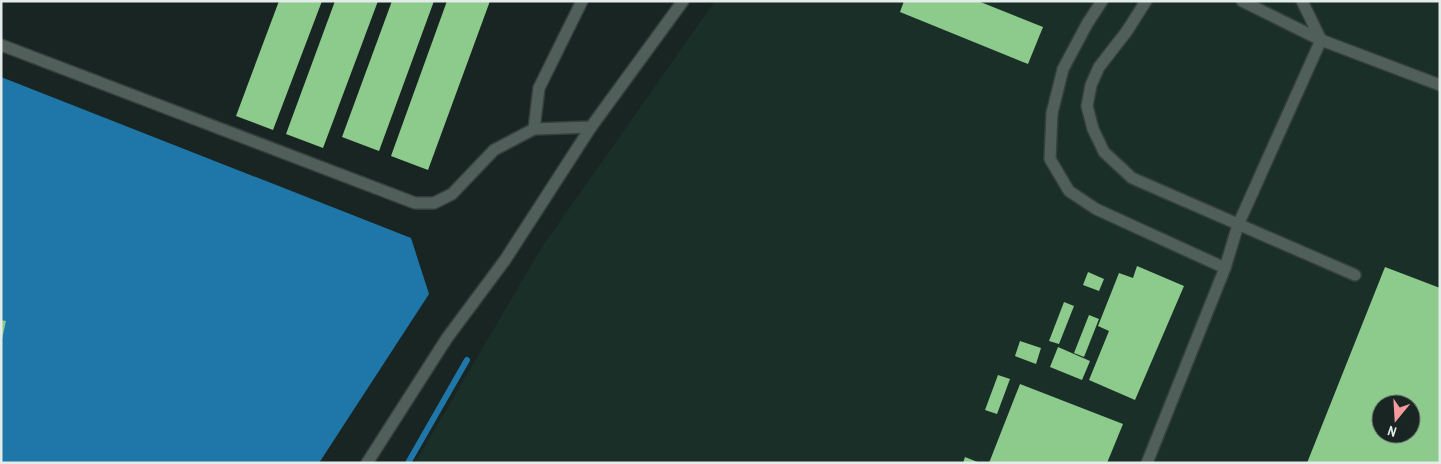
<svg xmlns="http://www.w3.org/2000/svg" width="1441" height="464" viewBox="0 0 1441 464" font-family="'Archivo Narrow',sans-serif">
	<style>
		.built { fill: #1b2f29; fill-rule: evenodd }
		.water { fill: #1e77a8 }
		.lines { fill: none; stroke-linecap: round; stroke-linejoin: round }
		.stream { stroke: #1e77a8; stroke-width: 6 }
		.building { fill: #8ccb8b; fill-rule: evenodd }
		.service-casing { stroke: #353f3d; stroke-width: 14 }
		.service { stroke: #515f5b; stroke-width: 11 }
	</style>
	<rect width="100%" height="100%" fill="#192522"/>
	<path class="built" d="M715,1H1440V463H415L542,247ZM1381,404H1411V434H1381Z"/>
	<polygon class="water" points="1,77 411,238 429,294 319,463 1,463"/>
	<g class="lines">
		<polyline class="stream" points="408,463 467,360"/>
	</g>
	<g class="building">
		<polygon points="279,1 322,1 273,130 236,116"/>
		<polygon points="335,1 378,1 323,148 286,134"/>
		<polygon points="392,1 434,1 379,151 342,137"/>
		<polygon points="447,1 490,1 428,170 391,156"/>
		<polygon points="904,1 978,1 1043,27 1028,64 900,12"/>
		<polygon points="1137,266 1184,286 1135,400 1089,380 1109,331 1098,326 1119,273 1133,278"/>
		<path d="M1385,267L1440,288V463H1307ZM1381,404H1411V434H1381Z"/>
		<polygon points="1088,272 1104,279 1099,291 1083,285"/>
		<polygon points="1064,302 1074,306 1059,344 1049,341"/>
		<polygon points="1089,315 1099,319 1084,357 1074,353"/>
		<polygon points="1,320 6,321 2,339 1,338"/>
		<polygon points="1020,341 1041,348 1036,364 1015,356"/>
		<polygon points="1058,347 1090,361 1082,380 1050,367"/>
		<polygon points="998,375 1010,379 997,414 985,410"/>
		<polygon points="1020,384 1123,424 1107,463 989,463"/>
		<polygon points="965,457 980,463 963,463"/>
	</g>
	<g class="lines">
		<g class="service-casing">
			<g id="service">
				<polyline points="1102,1 1087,24 1063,69 1052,113 1050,159 1069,191 1096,209 1225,268"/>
				<polyline points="1146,1 1127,31 1099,67 1091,85 1087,106 1093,129 1104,152 1132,178 1355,275"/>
				<polyline points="1242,1 1321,40 1440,85"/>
				<polyline points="1,45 415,203 434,203 452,194 494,150 534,129 591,127 683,1"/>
				<polyline points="534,129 539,88 582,1"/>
				<polyline points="367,463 447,338 505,260 591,127"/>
				<polyline points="1147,463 1225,268 1238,225 1321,40 1302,1"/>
			</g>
		</g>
		<use href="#service" class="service"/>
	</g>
	<rect width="1441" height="464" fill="none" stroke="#e4ece9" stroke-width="5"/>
	<g transform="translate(1396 419) rotate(198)"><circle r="24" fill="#192522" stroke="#6a7572"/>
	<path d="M0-4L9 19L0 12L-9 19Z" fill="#f59b9e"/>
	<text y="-8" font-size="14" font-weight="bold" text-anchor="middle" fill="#e4ece9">N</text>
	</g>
</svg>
